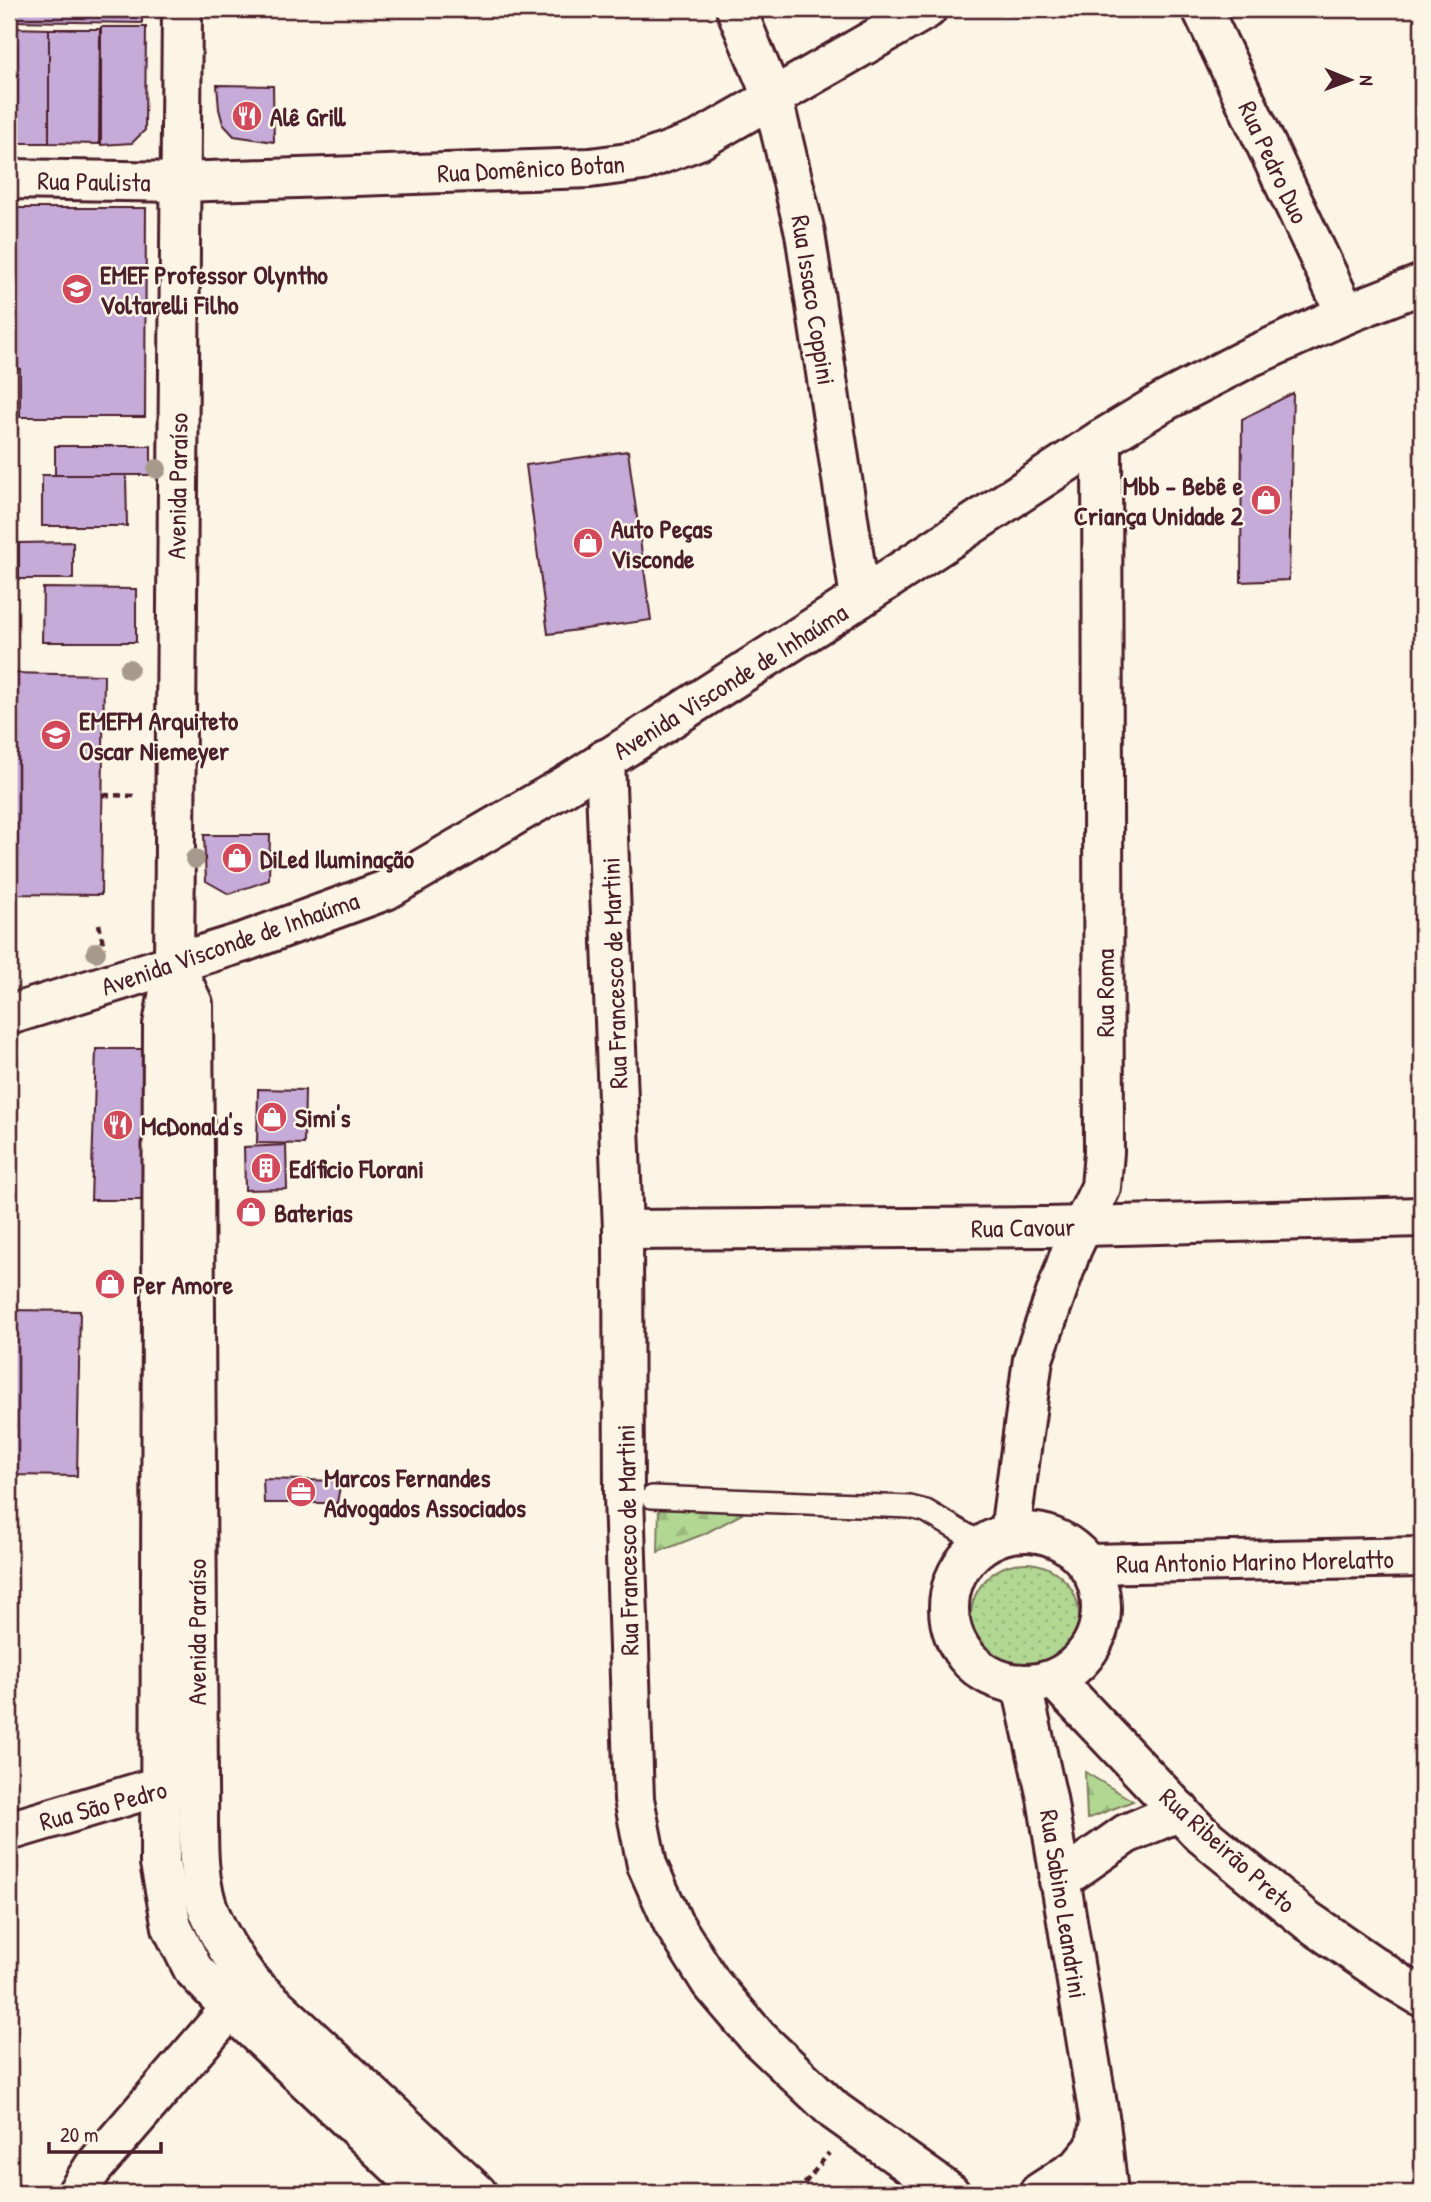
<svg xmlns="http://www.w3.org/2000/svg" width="1431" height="2202" viewBox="0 0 1431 2202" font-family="'Patrick Hand',sans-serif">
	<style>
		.grass { fill: url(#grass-dots); stroke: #7e7b5e; stroke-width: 2 }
		.forest { fill: url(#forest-firs); stroke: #7e7b5e; stroke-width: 2 }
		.building { fill: #c6aad7; stroke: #4a1f2b; stroke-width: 2 }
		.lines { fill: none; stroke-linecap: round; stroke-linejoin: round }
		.service-casing { stroke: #4a1f2b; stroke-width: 26 }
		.minor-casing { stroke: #4a1f2b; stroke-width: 44 }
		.tertiary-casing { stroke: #4a1f2b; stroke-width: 44 }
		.secondary-casing { stroke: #4a1f2b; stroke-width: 44 }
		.path { stroke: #4a1f2b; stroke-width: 4.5; stroke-dasharray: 7 5; stroke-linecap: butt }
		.service { stroke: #fcf5e5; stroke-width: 21 }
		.minor { stroke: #fcf5e5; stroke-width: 38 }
		.tertiary { stroke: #fcf5e5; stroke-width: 38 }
		.secondary { stroke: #fcf5e5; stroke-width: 38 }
		.tree { fill: #a8998d }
		.labels { text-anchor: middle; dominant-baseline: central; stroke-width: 5; stroke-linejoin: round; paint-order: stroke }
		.poi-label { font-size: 26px; font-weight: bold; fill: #4a1f2b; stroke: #fcf5e5; text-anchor: start }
		.street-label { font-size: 26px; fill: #4a1f2b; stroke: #fcf5e5 }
	</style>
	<defs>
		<pattern id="grass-dots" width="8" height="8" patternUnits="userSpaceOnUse" patternTransform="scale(1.75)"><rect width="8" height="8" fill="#b1d792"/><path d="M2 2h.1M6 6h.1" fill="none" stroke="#9ab87e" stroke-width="1.8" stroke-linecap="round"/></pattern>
		<pattern id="forest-firs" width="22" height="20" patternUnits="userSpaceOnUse" patternTransform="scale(1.75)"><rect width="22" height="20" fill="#b1d792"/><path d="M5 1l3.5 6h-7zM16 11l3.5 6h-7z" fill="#9ab87e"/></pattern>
	</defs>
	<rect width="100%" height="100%" fill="#fcf5e5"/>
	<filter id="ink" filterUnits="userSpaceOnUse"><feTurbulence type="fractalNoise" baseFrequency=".0143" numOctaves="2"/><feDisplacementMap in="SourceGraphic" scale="14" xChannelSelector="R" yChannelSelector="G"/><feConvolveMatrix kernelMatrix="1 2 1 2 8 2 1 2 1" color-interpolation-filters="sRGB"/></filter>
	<g filter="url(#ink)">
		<circle class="grass" cx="1025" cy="1617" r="54"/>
		<g class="forest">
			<polygon points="659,1506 734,1507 742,1514 704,1534 658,1552"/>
			<polygon points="1085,1772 1133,1801 1087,1819"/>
		</g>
		<g class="building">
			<polygon points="9,9 142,9 142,23 9,21"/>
			<polygon points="101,27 146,27 145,130 132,143 101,145"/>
			<polygon points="10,28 10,143 9,29"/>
			<polygon points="10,28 49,29 49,143 10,143"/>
			<polygon points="49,29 100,29 99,144 49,143"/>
			<polygon points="217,85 273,86 274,142 234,136 223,124 219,109"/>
			<polygon points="9,208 146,208 145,417 20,417 20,369 9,369"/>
			<polygon points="1293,393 1289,580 1241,582 1242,419"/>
			<rect x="55" y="446" width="96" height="29"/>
			<polygon points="628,451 651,620 548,634 526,465"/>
			<polygon points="42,475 126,475 127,526 42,526"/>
			<polygon points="73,542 73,579 19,579 19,543"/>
			<polygon points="43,588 136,589 136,642 42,642"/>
			<polygon points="9,673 104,675 101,895 9,894"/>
			<polygon points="204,835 270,835 269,880 229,894 206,881"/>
			<polygon points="96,1049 142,1049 142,1200 91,1200"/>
			<polygon points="258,1089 305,1090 304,1144 257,1143"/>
			<polygon points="286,1145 287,1189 245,1190 244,1147"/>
			<polygon points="9,1310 80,1311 77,1476 9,1475"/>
			<polygon points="263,1479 341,1481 337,1503 264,1503"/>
		</g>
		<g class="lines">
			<g class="service-casing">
				<polyline id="service" points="652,1497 910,1507 926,1511 982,1544"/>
			</g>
			<g class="minor-casing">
				<g id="minor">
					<polyline points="736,9 773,99 805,233 860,598"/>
					<polyline points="1202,9 1346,314"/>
					<polyline points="9,179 180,182 590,168 643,161 699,140 927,9"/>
					<polyline points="605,759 623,1230 624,1496 634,1799 647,1865 673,1923 711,1983 758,2038 835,2111 950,2193"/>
					<polyline points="623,1230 1047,1227 1422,1217"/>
					<circle cx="1025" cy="1608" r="76"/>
					<polyline points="1010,1532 1033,1359 1072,1248 1101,1187 1104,1152 1102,439"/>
					<polyline points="1088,1564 1422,1557"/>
					<polyline points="1054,1679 1200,1833 1308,1921 1394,1980 1422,1997"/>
					<polyline points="1022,1686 1047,1798 1100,2123 1108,2193"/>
					<polyline points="9,1831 160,1786 192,1785"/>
					<polyline points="1059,1881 1126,1834 1180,1811"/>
					<polyline points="77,2193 93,2168 252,1984"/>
					<polyline points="1039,2193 1079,2167 1095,2148 1100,2123"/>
				</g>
			</g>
			<g class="tertiary-casing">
				<g id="tertiary">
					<polyline points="182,9 174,963 163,1025 160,1863 172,1927 193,1969 232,2010 426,2193"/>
					<path d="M174,963L193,1004L198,1785C199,1826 194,1875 210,1914C221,1940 235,1962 252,1984L477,2193"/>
				</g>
			</g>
			<g class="secondary-casing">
				<polyline id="secondary" points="9,1015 244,942 386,890 565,786 860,598 1102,439 1165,401 1250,357 1346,314 1422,284"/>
			</g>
			<g class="path">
				<polyline points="103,795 137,796"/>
				<polyline points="99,924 104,948"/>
				<polyline points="797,2193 829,2153"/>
			</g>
			<use href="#service" class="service"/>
			<use href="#minor" class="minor"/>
			<use href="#tertiary" class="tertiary"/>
			<use href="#secondary" class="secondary"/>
		</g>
		<g class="tree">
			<circle cx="157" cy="469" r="10"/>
			<circle cx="129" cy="669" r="10"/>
			<circle cx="195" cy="859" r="10"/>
			<circle cx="96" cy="952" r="10"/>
		</g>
	</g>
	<defs>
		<g id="restaurant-disc" transform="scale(1.575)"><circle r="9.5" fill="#d1495b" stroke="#fcf5e5"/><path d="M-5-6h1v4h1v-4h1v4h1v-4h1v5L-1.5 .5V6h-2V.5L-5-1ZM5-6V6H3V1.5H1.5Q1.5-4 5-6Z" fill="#fff"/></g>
		<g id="school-disc" transform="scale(1.575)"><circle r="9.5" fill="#d1495b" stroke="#fcf5e5"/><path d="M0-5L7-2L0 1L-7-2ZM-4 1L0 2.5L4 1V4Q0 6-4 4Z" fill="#fff"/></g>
		<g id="shop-disc" transform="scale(1.575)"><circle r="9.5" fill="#d1495b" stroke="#fcf5e5"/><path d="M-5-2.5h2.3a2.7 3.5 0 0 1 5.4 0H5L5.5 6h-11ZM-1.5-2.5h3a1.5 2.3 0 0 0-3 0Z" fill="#fff"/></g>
		<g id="building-disc" transform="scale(1.575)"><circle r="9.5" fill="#d1495b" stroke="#fcf5e5"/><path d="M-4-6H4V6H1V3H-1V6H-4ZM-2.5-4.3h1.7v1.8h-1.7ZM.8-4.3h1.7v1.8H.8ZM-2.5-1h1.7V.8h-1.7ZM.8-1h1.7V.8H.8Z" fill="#fff"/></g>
		<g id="office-disc" transform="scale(1.575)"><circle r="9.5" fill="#d1495b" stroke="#fcf5e5"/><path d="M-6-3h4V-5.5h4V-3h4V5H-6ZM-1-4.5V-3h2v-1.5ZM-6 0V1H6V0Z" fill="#fff"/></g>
	</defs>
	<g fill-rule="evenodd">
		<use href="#restaurant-disc" x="247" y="116"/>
		<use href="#school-disc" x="77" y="289"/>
		<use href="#shop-disc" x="1266" y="500"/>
		<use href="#shop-disc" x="588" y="543"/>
		<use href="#school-disc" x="56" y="735"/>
		<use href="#shop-disc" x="237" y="858"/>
		<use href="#shop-disc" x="272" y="1117"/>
		<use href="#restaurant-disc" x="118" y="1125"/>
		<use href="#building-disc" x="266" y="1168"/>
		<use href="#shop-disc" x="251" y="1212"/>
		<use href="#shop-disc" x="110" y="1284"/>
		<use href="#office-disc" x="301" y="1492"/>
	</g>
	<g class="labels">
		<g class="poi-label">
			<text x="270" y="116">Alê Grill</text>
			<text x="100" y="274">EMEF Professor Olyntho<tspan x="100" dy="30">Voltarelli Filho</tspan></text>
			<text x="1243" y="485" text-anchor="end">Mbb - Bebê e<tspan x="1243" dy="30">Criança Unidade 2</tspan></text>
			<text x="611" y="528">Auto Peças<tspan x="611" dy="30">Visconde</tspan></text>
			<text x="79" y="720">EMEFM Arquiteto<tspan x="79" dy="30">Oscar Niemeyer</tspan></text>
			<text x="260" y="858">DiLed Iluminação</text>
			<text x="295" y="1117">Simi's</text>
			<text x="141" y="1125">McDonald's</text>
			<text x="289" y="1168">Edíficio Florani</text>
			<text x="274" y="1212">Baterias</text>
			<text x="133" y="1284">Per Amore</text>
			<text x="324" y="1477">Marcos Fernandes<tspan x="324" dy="30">Advogados Associados</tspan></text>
		</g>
		<g class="street-label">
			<text transform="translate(1274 162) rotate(65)">Rua Pedro Duo</text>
			<text transform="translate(531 168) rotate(-3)">Rua Domênico Botan</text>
			<text transform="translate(94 181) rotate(1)">Rua Paulista</text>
			<text transform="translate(814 300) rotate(81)">Rua Issaco Coppini</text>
			<text transform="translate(177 486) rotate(-89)">Avenida Paraíso</text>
			<text transform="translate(730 681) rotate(-32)">Avenida Visconde de Inhaúma</text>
			<text transform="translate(230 943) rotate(-19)">Avenida Visconde de Inhaúma</text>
			<text transform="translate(614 973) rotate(-92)">Rua Francesco de Martini</text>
			<text transform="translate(1104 993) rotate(-90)">Rua Roma</text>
			<text transform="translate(1023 1227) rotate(-1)">Rua Cavour</text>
			<text transform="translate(627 1540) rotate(-91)">Rua Francesco de Martini</text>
			<text transform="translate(1255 1561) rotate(-1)">Rua Antonio Marino Morelatto</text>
			<text transform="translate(196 1632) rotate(-90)">Avenida Paraíso</text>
			<text transform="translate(103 1805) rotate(-15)">Rua São Pedro</text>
			<text transform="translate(1228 1850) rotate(42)">Rua Ribeirão Preto</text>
			<text transform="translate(1064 1904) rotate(81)">Rua Sabino Leandrini</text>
		</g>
	</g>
	<rect width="1431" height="2202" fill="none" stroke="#fcf5e5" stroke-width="35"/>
	<rect x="18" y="18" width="1396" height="2167" fill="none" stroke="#4a1f2b" stroke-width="2.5" filter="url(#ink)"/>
	<g transform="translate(1350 80) rotate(91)" stroke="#fcf5e5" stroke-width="5" paint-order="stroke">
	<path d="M0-5L12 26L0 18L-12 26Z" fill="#4a1f2b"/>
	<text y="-10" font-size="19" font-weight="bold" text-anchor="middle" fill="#4a1f2b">N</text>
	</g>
	<path d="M49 2142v10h112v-10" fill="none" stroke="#4a1f2b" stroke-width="3.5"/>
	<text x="60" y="2142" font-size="21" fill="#4a1f2b" stroke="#fcf5e5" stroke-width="5" paint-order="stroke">20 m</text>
</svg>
